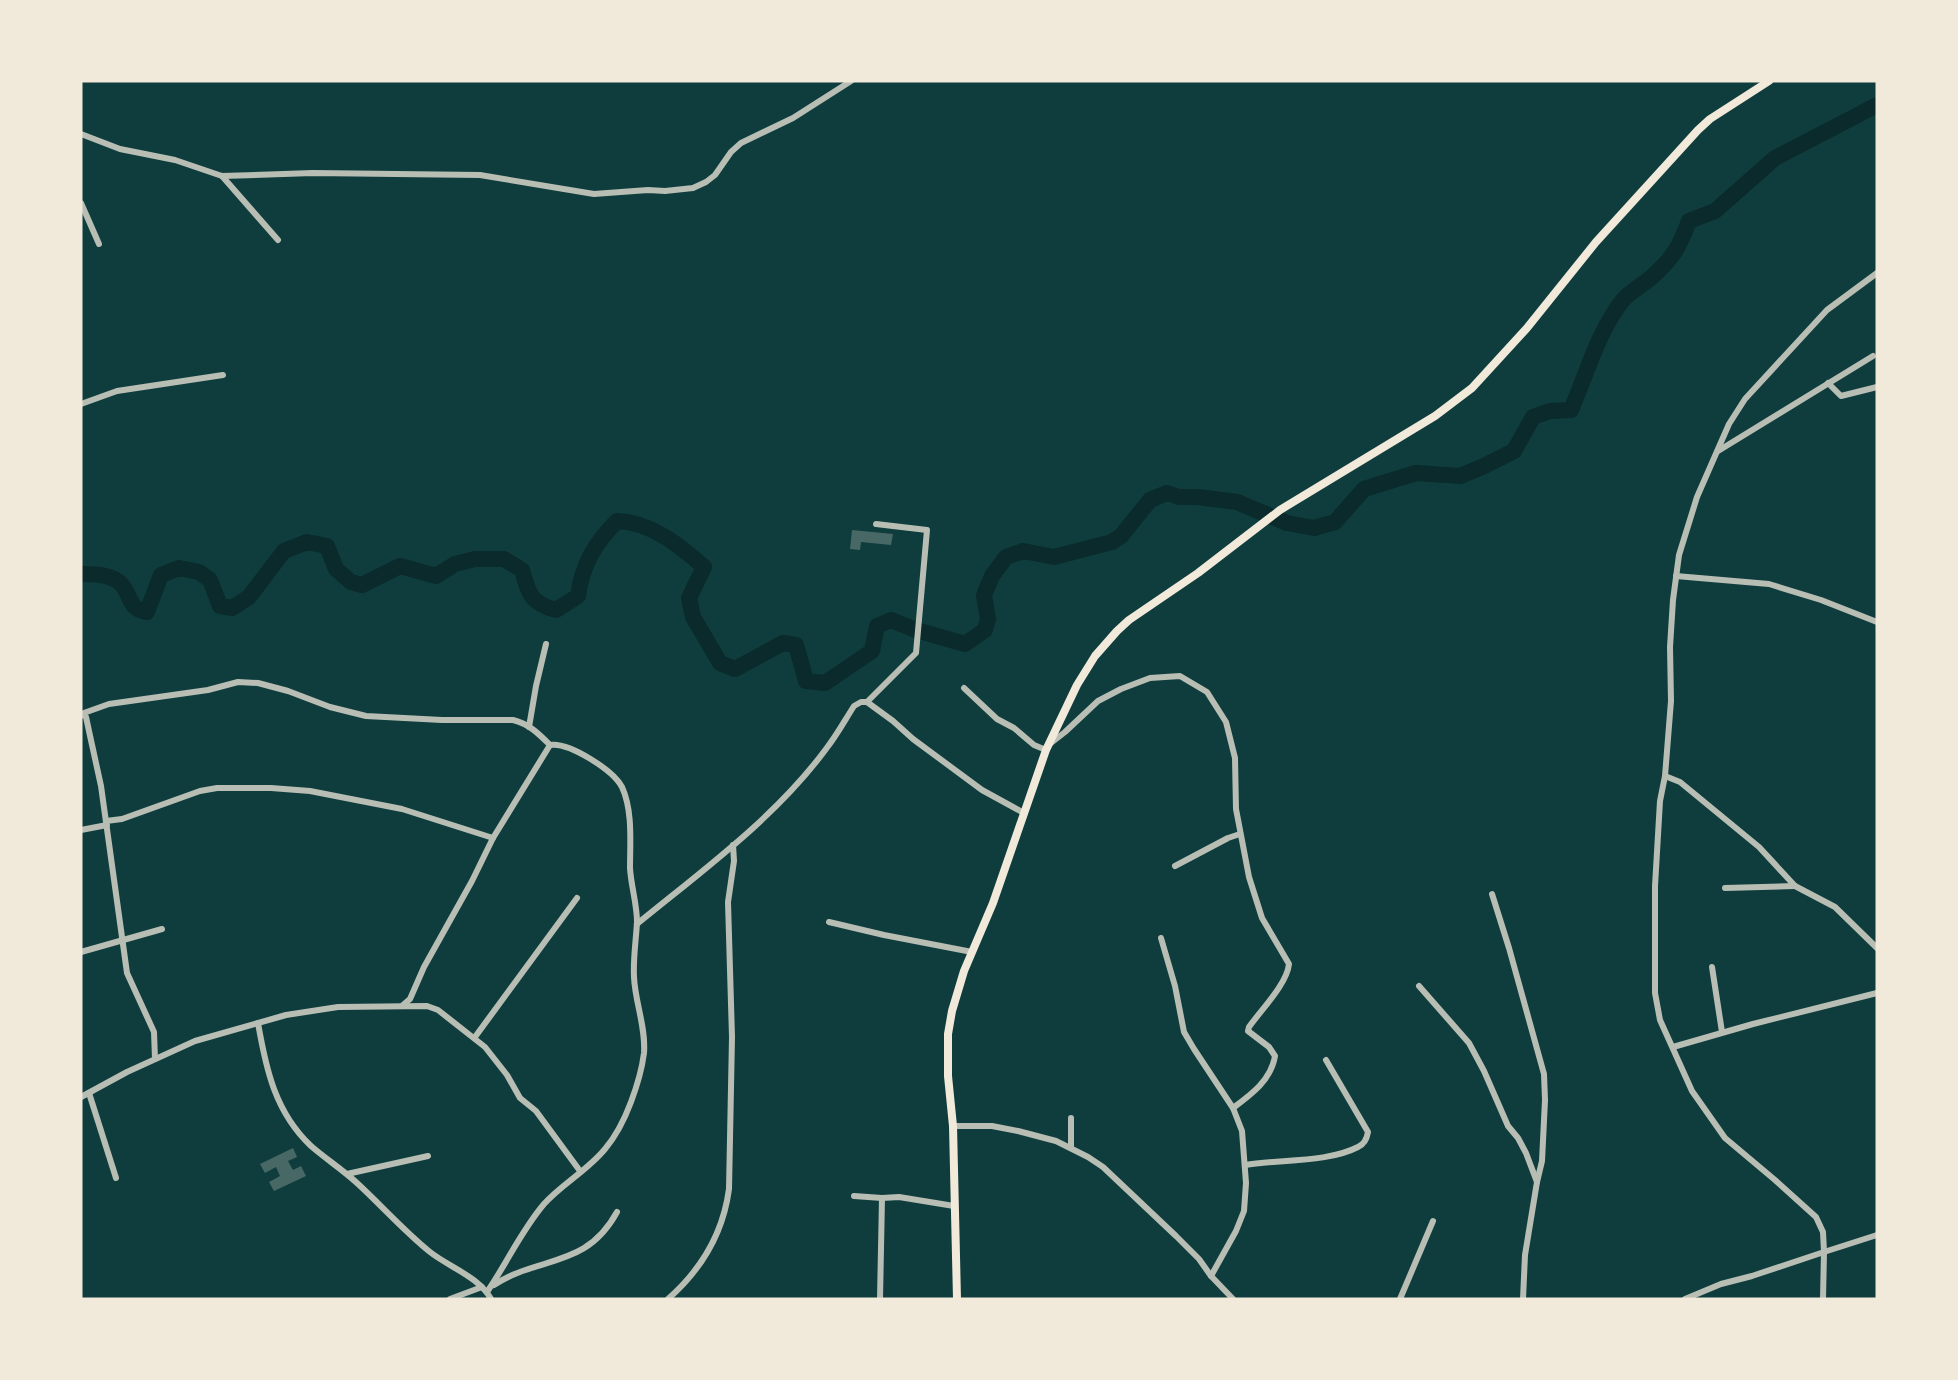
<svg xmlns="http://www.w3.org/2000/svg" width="1958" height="1380" viewBox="0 0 1958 1380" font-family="'Noto Sans',sans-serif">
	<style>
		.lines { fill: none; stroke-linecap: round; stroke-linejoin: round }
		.river { stroke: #0a2a2b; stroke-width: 16 }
		.building { fill: #486865 }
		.minor { stroke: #b8beb3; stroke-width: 6 }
		.secondary { stroke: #f1e9da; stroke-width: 8 }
	</style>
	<rect width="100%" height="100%" fill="#0f3d3e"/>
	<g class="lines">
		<path class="river" d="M81,574C94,574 113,574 122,585C132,597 128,609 147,612L161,575L179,568L199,572L210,580L220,606L232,608L249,597L284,551L307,542L327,546L336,569L351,582L362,585L400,566L436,576L455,564L475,559H504L522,570C529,594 530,603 556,610L578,596C582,565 595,543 617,521C651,522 679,545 704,567L689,598L693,617L720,663L735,669L783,643L796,645L806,681L825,683L872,651L877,626L891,620L916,630L965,644L985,630L988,619L984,595L992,576L1006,557L1023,551L1054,557L1112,542L1121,536L1150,500L1167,493L1179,497H1198L1237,502L1287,523L1314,528L1335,522L1364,489L1416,473L1460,476L1482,467L1514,451L1533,417L1550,411L1571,410C1587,373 1597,334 1622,301C1630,291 1645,284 1654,275C1674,257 1680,245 1689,221L1715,211L1775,158L1877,105"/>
	</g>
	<g class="building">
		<polygon points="852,530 893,534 891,545 861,542 860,550 850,549"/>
		<polygon points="293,1148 297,1157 288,1161 293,1170 301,1166 306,1176 274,1191 269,1182 280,1176 276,1167 265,1173 260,1164"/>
	</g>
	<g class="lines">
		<g class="minor">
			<polyline points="81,134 120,149 175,160 222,176 313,173 480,175 594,194 648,190 665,191 693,188 706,182 715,175 731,152 741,143 793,118 851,81"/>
			<polyline points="222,176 278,240"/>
			<polyline points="81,203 99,244"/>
			<polyline points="1877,273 1827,310 1745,399 1729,424 1697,497 1679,555 1673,600 1670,647 1671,701 1665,776 1660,801 1655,886 1655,993 1660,1020 1692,1091 1725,1138 1775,1180 1816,1217 1823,1232 1824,1252 1877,1235"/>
			<polyline points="1828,383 1841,396 1877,387"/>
			<polyline points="81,404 117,391 223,375"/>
			<polyline points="1718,451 1873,356"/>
			<polyline points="1676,576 1769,584 1821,600 1877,622"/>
			<polyline points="964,688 997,719 1014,728 1034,745 1046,750"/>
			<polyline points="867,702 916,653 927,530 876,524"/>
			<path d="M81,714L109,704L208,690L238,682L258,683L288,691L330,707L366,716L442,720H513C529,724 538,733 550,745C569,742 613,770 622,787C633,811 630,843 630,868C631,886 637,904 637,922C636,941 633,958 634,977C635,1002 646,1027 644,1053C642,1069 637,1086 631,1102C625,1118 616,1136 605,1149C588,1170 562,1184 544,1204C521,1231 507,1263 487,1292"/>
			<polyline points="81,714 86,717 89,731 101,786 127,973 154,1032 155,1059"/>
			<polyline points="529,727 536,686 546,644"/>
			<path d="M1051,743L1065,732L1098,701L1121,689L1150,678L1180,676L1207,692L1226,722L1235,758L1236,809L1249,877L1262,918L1289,964C1287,984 1261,1010 1249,1027L1248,1031L1269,1047L1275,1056C1271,1080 1252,1094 1233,1108"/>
			<polyline points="1665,776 1680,782 1759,847 1795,886 1835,907 1877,948"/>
			<polyline points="106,821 122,819 200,791 217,788 271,788 310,791 402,809 493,838"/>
			<polyline points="81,830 107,825"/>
			<polyline points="1175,866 1228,838 1240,834"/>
			<polyline points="1725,888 1795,886"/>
			<polyline points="1492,894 1509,948 1544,1074 1545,1100 1542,1161 1537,1182"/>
			<polyline points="829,922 884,935 972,952"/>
			<path d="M637,924C703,870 775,818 826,749C837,735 845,720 854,706L861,702H867L893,721L913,739L982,790L1024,813"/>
			<polyline points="1161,938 1175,986 1184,1032 1194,1049 1233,1108 1242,1131 1246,1183 1244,1211 1236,1231 1211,1276"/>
			<polyline points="81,952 162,929"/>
			<polyline points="1712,967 1722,1032"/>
			<polyline points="1419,986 1469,1043 1484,1071 1508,1126 1518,1138 1526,1153 1537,1182 1525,1255 1523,1299"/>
			<polyline points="403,1005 410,999 424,967 472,881 493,838 550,745"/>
			<path d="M258,1023C266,1069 275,1112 311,1146C326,1159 343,1170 357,1183C382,1206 404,1231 430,1252C449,1267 479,1277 491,1299"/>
			<polyline points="475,1037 577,898"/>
			<polyline points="1673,1047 1753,1024 1877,993"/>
			<polyline points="89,1093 116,1178"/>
			<polyline points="81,1097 127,1072 195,1041 286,1015 338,1007 427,1006 438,1010 485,1047 507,1075 520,1098 536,1111 580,1171"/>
			<polyline points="953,1126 992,1126 1018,1131 1056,1141 1088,1157 1103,1167 1176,1236 1199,1259 1211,1276 1233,1299"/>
			<polyline points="1071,1148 1071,1118"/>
			<path d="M1245,1165C1279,1159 1327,1163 1358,1147C1365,1144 1367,1138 1368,1132L1326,1060"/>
			<polyline points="347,1174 428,1156"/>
			<polyline points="854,1196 882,1198 899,1197 954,1206"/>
			<path d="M494,1285C540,1255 586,1269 617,1212"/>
			<polyline points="450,1299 482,1287"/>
			<path d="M668,1299C702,1269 723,1234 729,1189L732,1037L728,902L734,861L733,845"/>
			<polyline points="880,1299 882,1198"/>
			<polyline points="1400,1299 1433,1221"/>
			<polyline points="1685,1299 1721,1284 1752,1276 1824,1252 1823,1299"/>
		</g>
		<polyline class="secondary" points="957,1299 953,1126 948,1076 948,1034 952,1011 964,971 993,903 1046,750 1077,685 1095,656 1117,631 1129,620 1198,573 1280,510 1435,416 1472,388 1527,328 1596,242 1698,130 1710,119 1769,81"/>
	</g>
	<rect width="1958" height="1380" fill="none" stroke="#f1e9da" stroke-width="165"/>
</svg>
